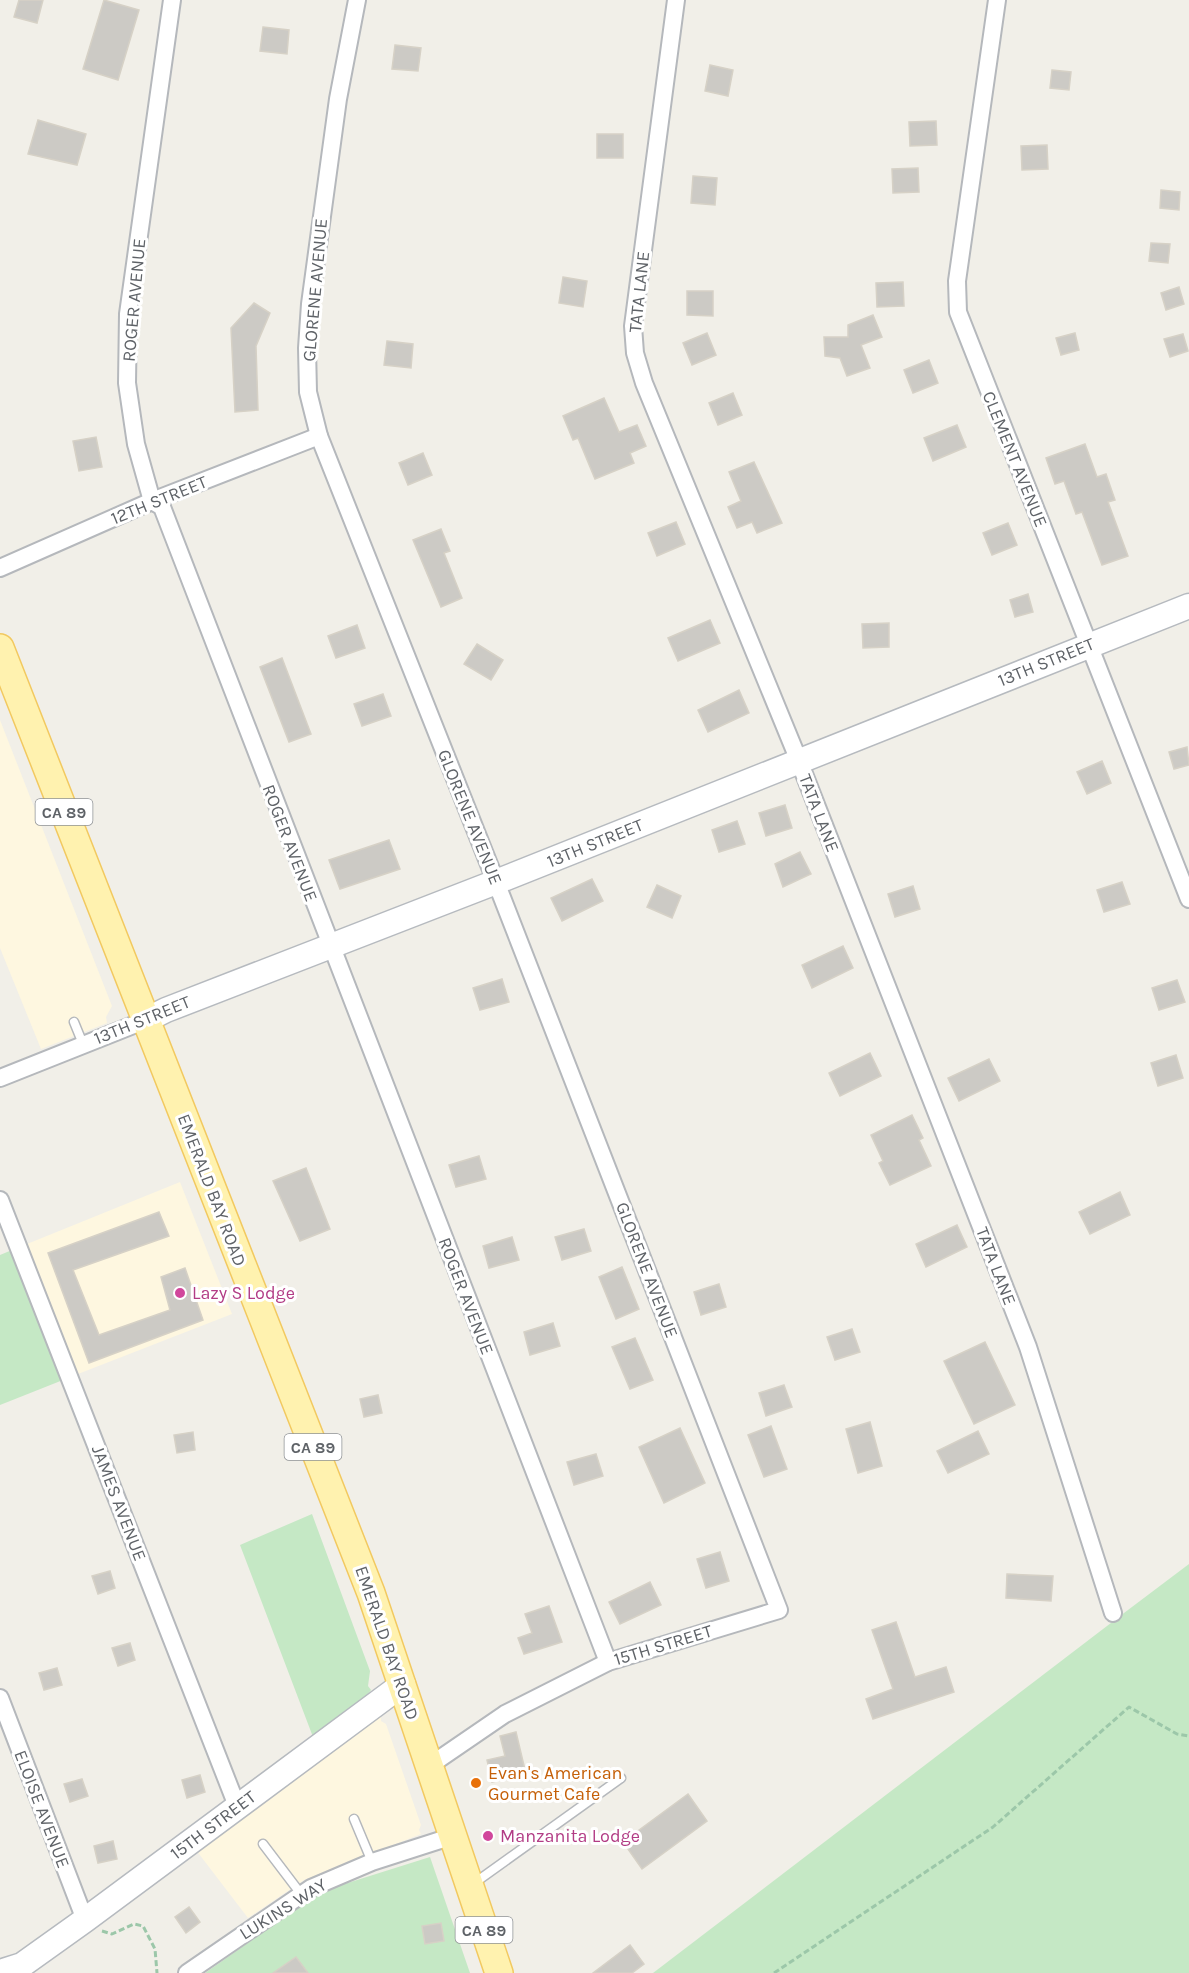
<svg xmlns="http://www.w3.org/2000/svg" width="1189" height="1973" viewBox="0 0 1189 1973" font-family="Karla,sans-serif">
	<style>
		.commercial { fill: #fef7e0 }
		.green { fill: #c5e8c5 }
		.building { fill: #cccac5; stroke: #d6d1c6; stroke-width: 1.5 }
		.lines { fill: none; stroke-linecap: round; stroke-linejoin: round }
		.lane-casing { stroke: #b5b8bc; stroke-width: 11 }
		.street-casing { stroke: #b5b8bc; stroke-width: 20 }
		.secondary-casing { stroke: #b6babf; stroke-width: 27 }
		.primary-casing { stroke: #f2c960; stroke-width: 30 }
		.path { stroke: #9cc7a9; stroke-width: 3; stroke-dasharray: 6 3; stroke-linecap: butt }
		.lane { stroke: #fff; stroke-width: 8 }
		.street { stroke: #fff; stroke-width: 16 }
		.secondary { stroke: #fff; stroke-width: 24 }
		.primary { stroke: #fff2af; stroke-width: 27 }
		.hotel-dot { fill: #d1479c; stroke: #fff; stroke-width: 2 }
		.food-dot { fill: #e8710a; stroke: #fff; stroke-width: 2 }
		.labels { text-anchor: middle; dominant-baseline: central; stroke-width: 6; stroke-linejoin: round; paint-order: stroke }
		.shield { fill: #fff; stroke: #8f9295; stroke-width: 1.5 }
		.shield-label { font-size: 16px; font-weight: bold; fill: #5f6368 }
		.street-label { font-size: 18px; fill: #5f6368; stroke: #fff }
		.hotel-label { font-size: 18px; fill: #b23c85; stroke: #fff; text-anchor: start }
		.food-label { font-size: 18px; fill: #c56008; stroke: #fff; text-anchor: start }
	</style>
	<rect width="100%" height="100%" fill="#f1efe8"/>
	<g class="commercial">
		<polygon points="0,720 112,1006 106,1017 107,1023 41,1049 0,948"/>
		<polygon points="180,1182 232,1314 78,1374 27,1244"/>
		<polygon points="381,1716 381,1721 386,1724 421,1825 419,1830 421,1834 304,1880 248,1918 196,1850"/>
	</g>
	<g class="green">
		<polygon points="12,1250 63,1380 0,1405 0,1255"/>
		<polygon points="312,1514 370,1671 368,1686 371,1690 365,1698 313,1737 240,1545"/>
		<polygon points="1189,1564 1189,1973 653,1973 1124,1613"/>
		<polygon points="430,1857 470,1973 205,1973 309,1900 338,1886"/>
	</g>
	<g class="building">
		<polygon points="19,0 43,0 37,23 14,17"/>
		<polygon points="104,0 139,10 118,80 83,69"/>
		<polygon points="263,27 289,30 287,54 260,51"/>
		<polygon points="395,45 421,48 418,71 392,69"/>
		<polygon points="710,65 733,70 728,96 705,91"/>
		<polygon points="1052,70 1071,72 1069,90 1050,88"/>
		<polygon points="38,120 86,134 77,165 28,154"/>
		<polygon points="936,121 937,145 910,146 909,122"/>
		<rect x="597" y="134" width="26" height="24"/>
		<polygon points="1047,145 1048,169 1022,170 1021,146"/>
		<polygon points="918,168 919,192 893,193 892,169"/>
		<polygon points="693,176 717,178 715,205 691,203"/>
		<polygon points="1161,190 1180,192 1179,210 1160,208"/>
		<polygon points="1151,243 1170,244 1168,263 1149,261"/>
		<polygon points="563,277 587,281 583,307 559,303"/>
		<polygon points="903,282 904,306 877,307 876,283"/>
		<polygon points="1179,287 1184,304 1166,310 1161,293"/>
		<polygon points="687,291 713,291 713,316 687,315"/>
		<polygon points="254,303 270,313 256,346 258,410 235,412 231,328"/>
		<polygon points="873,315 882,337 861,345 870,368 847,376 840,358 825,356 824,337 848,337 848,325"/>
		<polygon points="707,333 716,355 692,365 683,343"/>
		<polygon points="1075,333 1079,350 1061,355 1056,338"/>
		<polygon points="1183,334 1188,351 1170,357 1164,339"/>
		<polygon points="387,341 413,344 411,368 384,365"/>
		<polygon points="929,360 938,383 913,393 904,370"/>
		<polygon points="733,393 742,415 718,425 709,403"/>
		<polygon points="604,398 619,432 637,425 646,446 630,453 634,463 595,479 578,438 573,440 563,416"/>
		<polygon points="957,425 966,447 933,461 924,438"/>
		<polygon points="96,437 102,467 79,471 73,441"/>
		<polygon points="1085,444 1097,477 1106,474 1115,500 1108,502 1128,556 1102,565 1082,512 1076,514 1064,481 1055,484 1046,458"/>
		<polygon points="423,453 432,475 408,485 399,463"/>
		<polygon points="754,462 782,523 757,533 752,522 737,528 728,507 741,501 729,472"/>
		<polygon points="676,522 685,544 657,556 648,533"/>
		<polygon points="1008,523 1017,545 992,555 983,533"/>
		<polygon points="441,529 450,551 444,553 462,598 441,607 413,540"/>
		<polygon points="1028,594 1033,612 1015,617 1010,600"/>
		<polygon points="710,620 720,643 678,661 668,638"/>
		<polygon points="889,623 889,647 863,648 862,624"/>
		<polygon points="357,625 365,648 336,658 328,636"/>
		<polygon points="477,644 503,660 491,680 464,664"/>
		<polygon points="282,658 311,734 289,742 260,667"/>
		<polygon points="739,690 749,713 708,732 698,710"/>
		<polygon points="383,694 391,716 362,726 354,704"/>
		<polygon points="1187,747 1189,765 1174,769 1169,752"/>
		<polygon points="1102,761 1111,783 1087,794 1077,772"/>
		<polygon points="785,805 792,828 766,836 759,813"/>
		<polygon points="737,821 745,844 719,852 712,830"/>
		<polygon points="389,840 400,869 340,889 329,860"/>
		<polygon points="800,852 811,874 783,887 775,864"/>
		<polygon points="592,879 603,901 562,921 551,898"/>
		<polygon points="1122,882 1130,904 1104,912 1097,890"/>
		<polygon points="657,885 681,896 672,918 647,907"/>
		<polygon points="913,886 920,909 895,917 888,894"/>
		<polygon points="843,946 853,968 812,988 802,965"/>
		<polygon points="502,979 509,1002 480,1010 473,988"/>
		<polygon points="1177,980 1185,1002 1159,1010 1152,988"/>
		<polygon points="870,1053 881,1076 840,1096 829,1073"/>
		<polygon points="1176,1055 1183,1078 1158,1086 1151,1063"/>
		<polygon points="989,1059 1000,1081 959,1101 948,1078"/>
		<polygon points="912,1115 923,1138 919,1140 931,1166 890,1185 879,1163 883,1161 871,1135"/>
		<polygon points="479,1156 486,1179 456,1187 449,1165"/>
		<polygon points="306,1168 330,1229 300,1241 273,1181"/>
		<polygon points="1120,1192 1130,1215 1090,1234 1079,1212"/>
		<polygon points="159,1212 169,1236 73,1270 99,1335 170,1310 161,1277 185,1268 203,1320 89,1363 48,1253"/>
		<polygon points="957,1225 967,1247 926,1267 916,1244"/>
		<polygon points="584,1229 591,1251 562,1260 555,1237"/>
		<polygon points="512,1237 519,1260 489,1268 483,1246"/>
		<polygon points="622,1267 639,1309 616,1319 599,1277"/>
		<polygon points="719,1284 726,1307 701,1315 694,1292"/>
		<polygon points="553,1323 560,1346 530,1355 524,1332"/>
		<polygon points="852,1329 860,1352 835,1360 827,1337"/>
		<polygon points="635,1338 653,1380 630,1389 612,1347"/>
		<polygon points="985,1342 1015,1405 974,1424 944,1361"/>
		<polygon points="784,1385 792,1407 766,1416 759,1393"/>
		<polygon points="378,1395 382,1413 364,1417 360,1399"/>
		<polygon points="870,1422 882,1466 858,1473 846,1429"/>
		<polygon points="771,1426 787,1469 764,1477 748,1435"/>
		<polygon points="680,1428 705,1483 664,1503 639,1447"/>
		<polygon points="978,1431 989,1454 948,1473 937,1451"/>
		<polygon points="193,1432 195,1450 177,1453 174,1435"/>
		<polygon points="596,1454 603,1476 574,1485 567,1462"/>
		<polygon points="720,1552 729,1581 706,1588 697,1559"/>
		<polygon points="110,1571 115,1588 98,1594 92,1576"/>
		<polygon points="1007,1574 1053,1576 1051,1601 1006,1598"/>
		<polygon points="650,1582 661,1605 620,1624 609,1602"/>
		<polygon points="549,1606 562,1642 524,1654 518,1638 532,1633 525,1614"/>
		<polygon points="896,1622 915,1677 946,1667 954,1692 873,1719 866,1699 893,1689 872,1630"/>
		<polygon points="130,1643 135,1660 118,1666 112,1648"/>
		<polygon points="57,1668 62,1685 44,1690 39,1673"/>
		<polygon points="516,1732 526,1774 492,1782 487,1760 505,1756 500,1736"/>
		<polygon points="200,1775 205,1792 187,1798 182,1780"/>
		<polygon points="82,1779 88,1796 70,1802 64,1784"/>
		<polygon points="688,1794 707,1821 642,1869 623,1842"/>
		<polygon points="113,1841 117,1859 98,1863 94,1846"/>
		<polygon points="189,1907 200,1922 186,1933 175,1917"/>
		<polygon points="441,1923 444,1941 425,1944 422,1926"/>
		<polygon points="630,1945 644,1964 632,1973 593,1973"/>
		<polygon points="296,1957 308,1973 273,1973"/>
	</g>
	<g class="lines">
		<g class="lane-casing">
			<g id="lane">
				<polyline points="74,1022 83,1044"/>
				<polyline points="354,1819 372,1862"/>
				<polyline points="263,1844 301,1894"/>
				<polyline points="473,1884 621,1778"/>
			</g>
		</g>
		<g class="street-casing">
			<g id="street">
				<polyline points="172,0 128,314 127,383 136,444 152,501 162,507 608,1662"/>
				<polyline points="357,0 338,99 310,304 307,348 308,392 319,436 496,882 779,1610 608,1662 505,1714 429,1766"/>
				<polyline points="676,0 633,326 635,353 644,383 799,761 1028,1347 1113,1613"/>
				<polyline points="997,0 957,281 958,312 1189,899"/>
				<polyline points="0,568 152,501 319,436"/>
				<polyline points="0,1078 146,1020"/>
				<polyline points="0,1200 237,1806"/>
				<polyline points="0,1698 85,1920"/>
				<polyline points="187,1973 311,1888 372,1862 453,1836"/>
			</g>
		</g>
		<g class="secondary-casing">
			<g id="secondary">
				<polyline points="146,1020 166,1010 496,882 1189,606"/>
				<polyline points="0,1972 22,1965 85,1920 403,1684"/>
			</g>
		</g>
		<g class="primary-casing">
			<polyline id="primary" points="0,648 371,1593 499,1973"/>
		</g>
		<g class="path">
			<polyline points="102,1931 112,1934 134,1924 143,1926 155,1949 157,1973"/>
			<polyline points="774,1973 993,1827 1129,1707 1177,1734 1189,1736"/>
		</g>
		<use href="#lane" class="lane"/>
		<use href="#street" class="street"/>
		<use href="#secondary" class="secondary"/>
		<use href="#primary" class="primary"/>
	</g>
	<g class="hotel-dot">
		<circle cx="180" cy="1293" r="6"/>
		<circle cx="488" cy="1836" r="6"/>
	</g>
	<circle class="food-dot" cx="476" cy="1783" r="6"/>
	<g class="labels">
		<g class="shield">
			<rect x="35.5" y="799" width="57" height="26" rx="4.5"/>
			<rect x="284.5" y="1434" width="57" height="26" rx="4.5"/>
			<rect x="455.5" y="1917" width="57" height="26" rx="4.5"/>
		</g>
		<g class="shield-label">
			<text x="64" y="812">CA 89</text>
			<text x="313" y="1447">CA 89</text>
			<text x="484" y="1930">CA 89</text>
		</g>
		<g class="street-label">
			<text transform="translate(315 290) rotate(-85)">GLORENE AVENUE</text>
			<text transform="translate(639 292) rotate(-84)">TATA LANE</text>
			<text transform="translate(134 300) rotate(-85)">ROGER AVENUE</text>
			<text transform="translate(1015 459) rotate(68)">CLEMENT AVENUE</text>
			<text transform="translate(159 500) rotate(-22)">12TH STREET</text>
			<text transform="translate(1046 662) rotate(-22)">13TH STREET</text>
			<text transform="translate(819 813) rotate(69)">TATA LANE</text>
			<text transform="translate(470 817) rotate(68)">GLORENE AVENUE</text>
			<text transform="translate(290 843) rotate(69)">ROGER AVENUE</text>
			<text transform="translate(595 843) rotate(-22)">13TH STREET</text>
			<text transform="translate(142 1020) rotate(-22)">13TH STREET</text>
			<text transform="translate(212 1190) rotate(69)">EMERALD BAY ROAD</text>
			<text transform="translate(996 1266) rotate(69)">TATA LANE</text>
			<text transform="translate(647 1270) rotate(69)">GLORENE AVENUE</text>
			<text transform="translate(466 1296) rotate(69)">ROGER AVENUE</text>
			<text transform="translate(119 1503) rotate(69)">JAMES AVENUE</text>
			<text transform="translate(387 1643) rotate(71)">EMERALD BAY ROAD</text>
			<text transform="translate(663 1645) rotate(-17)">15TH STREET</text>
			<text transform="translate(42 1809) rotate(69)">ELOISE AVENUE</text>
			<text transform="translate(213 1825) rotate(-37)">15TH STREET</text>
			<text transform="translate(283 1909) rotate(-32)">LUKINS WAY</text>
		</g>
		<g class="hotel-label">
			<text x="192" y="1293">Lazy S Lodge</text>
			<text x="500" y="1836">Manzanita Lodge</text>
		</g>
		<g class="food-label">
			<text x="488" y="1773">Evan's American<tspan x="488" dy="21">Gourmet Cafe</tspan></text>
		</g>
	</g>
</svg>
